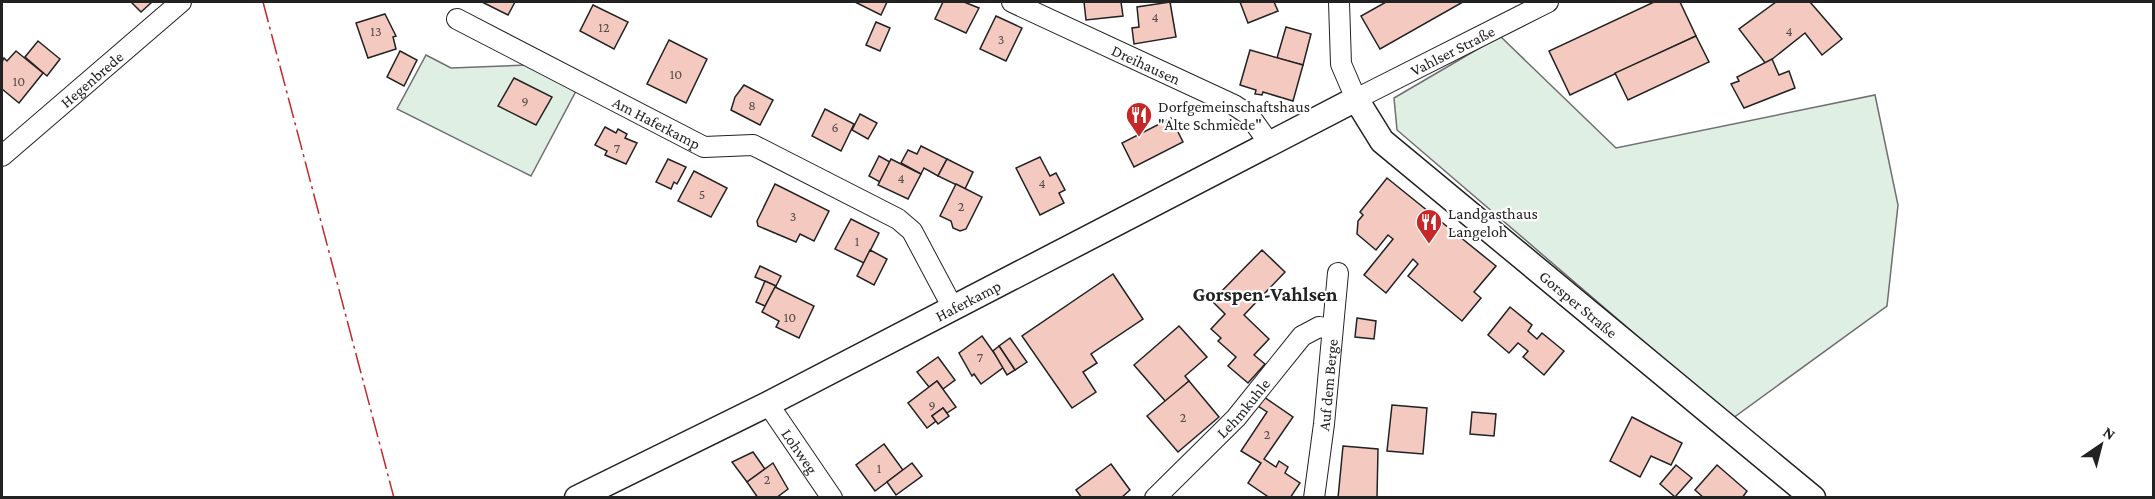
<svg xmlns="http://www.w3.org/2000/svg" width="2155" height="499" viewBox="0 0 2155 499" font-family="'Crimson Pro',serif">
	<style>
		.green { fill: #e0efe3; stroke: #6f6f6f; stroke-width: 1.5 }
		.building { fill: #f3c9c0; stroke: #222; stroke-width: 1.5 }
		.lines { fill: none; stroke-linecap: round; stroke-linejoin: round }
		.minor-casing { stroke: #222; stroke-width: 22 }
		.tertiary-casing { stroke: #222; stroke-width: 27 }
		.minor { stroke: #fff; stroke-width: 20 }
		.tertiary { stroke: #fff; stroke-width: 24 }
		.power { stroke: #c62828; stroke-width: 1.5; stroke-dasharray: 21 4.5 3 4.5; stroke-linecap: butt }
		.labels { text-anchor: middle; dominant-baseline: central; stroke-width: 4.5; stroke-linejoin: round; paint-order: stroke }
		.number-label { font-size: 14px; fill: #564c4a }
		.street-label { font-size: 16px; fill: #222; stroke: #fff }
		.poi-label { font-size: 16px; fill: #222; stroke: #fff; text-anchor: start }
		.quarter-label { font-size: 20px; font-weight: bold; fill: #222; stroke: #fff }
	</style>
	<rect width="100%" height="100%" fill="#fff"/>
	<g class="green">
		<polygon points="1500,36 1616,148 1875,95 1898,205 1887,306 1733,418 1397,130 1394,98"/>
		<polygon points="426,55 451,68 527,65 576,91 531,176 397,109"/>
	</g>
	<g class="building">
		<polygon points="131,2 152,2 141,12"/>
		<polygon points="482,2 515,2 508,15"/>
		<polygon points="855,2 887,2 881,15"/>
		<polygon points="943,2 964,2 979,8 966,33 935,19"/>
		<polygon points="1084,2 1121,2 1123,16 1086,20"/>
		<polygon points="1170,2 1176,37 1134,44 1132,28 1139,27 1137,7"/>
		<polygon points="1240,2 1274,2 1278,11 1248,23"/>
		<polygon points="1386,2 1463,2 1380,49 1361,16"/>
		<polygon points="1654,2 1680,2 1696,36 1570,95 1549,51"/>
		<polygon points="1776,2 1810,2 1842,39 1822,55 1805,33 1766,64 1739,29"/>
		<polygon points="593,5 628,22 614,49 580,31"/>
		<polygon points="385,14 396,36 393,37 396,49 368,58 356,23"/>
		<polygon points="996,16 1022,28 1006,61 980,49"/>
		<polygon points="876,22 890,28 880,51 866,45"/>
		<polygon points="1286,27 1311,34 1303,65 1277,58"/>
		<polygon points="1696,36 1709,62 1628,100 1615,73"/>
		<polygon points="669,40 707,59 686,103 647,84"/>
		<polygon points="38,41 60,59 47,76 25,57"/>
		<polygon points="1250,50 1303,65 1293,101 1263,92 1262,95 1255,94 1256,90 1240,85"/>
		<polygon points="16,51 43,73 19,103 2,89 2,62 4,58 7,61"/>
		<polygon points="400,51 417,60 404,86 387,77"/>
		<polygon points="1772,59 1779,75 1789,71 1795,88 1744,108 1731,84 1739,81 1737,77"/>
		<polygon points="514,78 552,97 536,125 498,106"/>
		<polygon points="744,85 773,100 760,125 731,110 735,97"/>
		<polygon points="825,109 854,124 841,151 812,136"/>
		<polygon points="860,114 877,123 868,139 852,130"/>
		<polygon points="1171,118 1183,142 1134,167 1122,143"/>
		<polygon points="605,127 616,133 618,129 627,134 625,138 637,143 626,164 605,155 607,151 595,145"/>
		<polygon points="921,146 947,159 938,176 924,168 921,174 901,163 908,150 917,154"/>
		<polygon points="879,156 890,162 880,182 869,176"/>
		<polygon points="1040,157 1050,176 1056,173 1065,190 1059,193 1064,203 1040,215 1016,168"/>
		<polygon points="668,159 686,167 677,184 674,182 671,189 656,182"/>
		<polygon points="891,159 921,174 908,199 878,185"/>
		<polygon points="947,159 973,172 965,189 938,176"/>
		<polygon points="694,171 727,188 711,217 678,201"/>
		<polygon points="1387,178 1496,266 1474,292 1481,298 1462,321 1408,276 1418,264 1413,259 1386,293 1364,275 1393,239 1388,235 1376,250 1357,234 1358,221 1363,215 1360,212"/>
		<polygon points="775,184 829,211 814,241 800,234 796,242 758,226 757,221"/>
		<polygon points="956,184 982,197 966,229 960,231 953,228 951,221 940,216"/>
		<polygon points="851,219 879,233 864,263 835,249"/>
		<polygon points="870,250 887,259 874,285 857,276"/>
		<polygon points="1262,250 1285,272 1244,315 1269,339 1254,355 1265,364 1248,383 1228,366 1236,357 1218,341 1221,338 1211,329 1225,314 1212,301"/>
		<polygon points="760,266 781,276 776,286 755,277"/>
		<polygon points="1113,274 1143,319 1091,354 1097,363 1083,372 1096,392 1072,408 1022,336"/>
		<polygon points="765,281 776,286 765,306 756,302"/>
		<polygon points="775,287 814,306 799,338 776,327 779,321 762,312"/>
		<polygon points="1510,307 1532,325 1528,331 1537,339 1542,333 1564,351 1544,375 1523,357 1528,351 1518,343 1509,353 1488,335"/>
		<polygon points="1357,318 1376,321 1374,339 1355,337"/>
		<polygon points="1179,326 1207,357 1185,376 1189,381 1166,402 1134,365"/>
		<polygon points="982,336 1004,367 981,384 974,374 972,376 959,353"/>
		<polygon points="1010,338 1027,362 1015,370 999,346"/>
		<polygon points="999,346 1015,370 1007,375 993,351"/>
		<polygon points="938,357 955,380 943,389 937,381 929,387 917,372"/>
		<polygon points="937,381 956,407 947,413 943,408 932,416 936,421 927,428 908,403"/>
		<polygon points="1189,381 1219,417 1178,452 1147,416"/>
		<polygon points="1264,397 1293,417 1264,459 1276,467 1279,461 1288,467 1285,473 1300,483 1290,498 1270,498 1248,483 1261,463 1241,451 1267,412 1258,406"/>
		<polygon points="1392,405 1427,408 1423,454 1387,451"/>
		<polygon points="943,408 949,416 938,424 932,416"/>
		<polygon points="1472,412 1496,414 1494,436 1470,434"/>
		<polygon points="1632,417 1682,443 1671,465 1651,456 1640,477 1610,461"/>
		<polygon points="884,444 903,470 875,491 856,465"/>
		<polygon points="1343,446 1378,449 1377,498 1338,498"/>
		<polygon points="753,452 765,469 747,482 732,462"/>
		<polygon points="773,463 788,489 776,498 758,498 747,482"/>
		<polygon points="912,463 922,476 896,495 887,482"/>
		<polygon points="1111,464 1130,490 1121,498 1082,498 1076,490"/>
		<polygon points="1676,465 1692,478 1675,497 1660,484"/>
		<polygon points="1717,465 1747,491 1742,498 1704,498 1695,490"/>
	</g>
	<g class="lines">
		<g class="minor-casing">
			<g id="minor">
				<path id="s1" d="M1012,2L1234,105L1249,115L1269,143"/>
				<path id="s2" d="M1339,2L1341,64L1356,99L1548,2"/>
				<path id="s3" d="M457,19L704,147L753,145L898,219L912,231L953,308"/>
				<path id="s4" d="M2,156L181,2"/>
				<path id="s5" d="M768,404L832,498"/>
				<path id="s6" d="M1155,498L1236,418L1302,336L1319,327L1332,329"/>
				<path id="s7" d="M1314,498L1324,424L1338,273"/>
			</g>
		</g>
		<g class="tertiary-casing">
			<g id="tertiary">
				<path id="s8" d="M577,498L768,404L1356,99L1382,141L1813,498"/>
			</g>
		</g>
		<use href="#minor" class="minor"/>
		<use href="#tertiary" class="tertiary"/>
		<polyline class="power" points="263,2 394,498"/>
	</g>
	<defs>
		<g id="restaurant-pin" transform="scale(1.35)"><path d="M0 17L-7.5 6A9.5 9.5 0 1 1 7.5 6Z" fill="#c62828" stroke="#fff"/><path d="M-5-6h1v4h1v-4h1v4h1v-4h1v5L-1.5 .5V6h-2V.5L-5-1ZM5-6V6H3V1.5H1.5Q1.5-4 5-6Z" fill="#fff"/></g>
	</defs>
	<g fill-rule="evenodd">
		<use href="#restaurant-pin" x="1139" y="115"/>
		<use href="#restaurant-pin" x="1429" y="222"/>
	</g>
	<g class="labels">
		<g class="number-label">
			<text x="1155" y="17">4</text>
			<text x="604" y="27">12</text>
			<text x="376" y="31">13</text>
			<text x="1789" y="31">4</text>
			<text x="1001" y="39">3</text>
			<text x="676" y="74">10</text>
			<text x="19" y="81">10</text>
			<text x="525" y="101">9</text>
			<text x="752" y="105">8</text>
			<text x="835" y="127">6</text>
			<text x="617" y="148">7</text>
			<text x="901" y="178">4</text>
			<text x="1042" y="183">4</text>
			<text x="702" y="194">5</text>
			<text x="961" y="206">2</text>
			<text x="793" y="216">3</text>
			<text x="857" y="241">1</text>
			<text x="790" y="317">10</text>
			<text x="980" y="357">7</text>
			<text x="932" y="405">9</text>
			<text x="1183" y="417">2</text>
			<text x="1267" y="434">2</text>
			<text x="879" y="468">1</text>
			<text x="767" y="479">2</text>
		</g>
		<g class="street-label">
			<text stroke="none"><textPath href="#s2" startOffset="208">Vahlser Straße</textPath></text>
			<text stroke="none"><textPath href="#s1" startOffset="148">Dreihausen</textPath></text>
			<text stroke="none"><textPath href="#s4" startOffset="118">Hegenbrede</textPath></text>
			<text stroke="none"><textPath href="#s3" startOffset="225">Am Haferkamp</textPath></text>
			<text stroke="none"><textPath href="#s8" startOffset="438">Haferkamp</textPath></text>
			<text stroke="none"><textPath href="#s8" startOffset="1180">Gorsper Straße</textPath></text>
			<text stroke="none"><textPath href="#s7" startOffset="114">Auf dem Berge</textPath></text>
			<text stroke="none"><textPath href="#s6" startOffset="126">Lehmkuhle</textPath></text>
			<text stroke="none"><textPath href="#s5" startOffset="57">Lohweg</textPath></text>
		</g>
		<g class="poi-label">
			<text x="1158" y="106">Dorfgemeinschaftshaus<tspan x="1158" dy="18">"Alte Schmiede"</tspan></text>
			<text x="1448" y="213">Landgasthaus<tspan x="1448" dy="18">Langeloh</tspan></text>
		</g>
		<g class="quarter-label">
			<text x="1265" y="294">Gorspen-Vahlsen</text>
		</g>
	</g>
	<rect width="2155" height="499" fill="none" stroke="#222222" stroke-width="6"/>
	<g transform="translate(2101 445) rotate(35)" stroke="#ffffff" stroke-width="4.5" paint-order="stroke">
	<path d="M0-4.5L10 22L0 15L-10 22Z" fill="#222222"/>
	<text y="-9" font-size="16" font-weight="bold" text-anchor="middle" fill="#222222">N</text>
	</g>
</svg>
